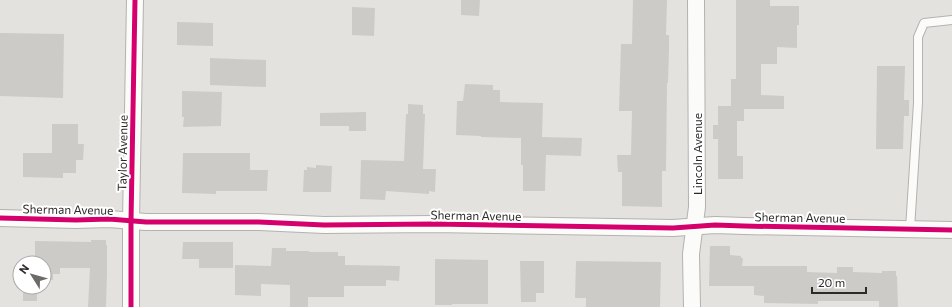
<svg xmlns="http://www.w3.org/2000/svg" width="952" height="307" viewBox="0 0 952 307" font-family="Commissioner,sans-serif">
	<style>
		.building { fill: #cdcbc8 }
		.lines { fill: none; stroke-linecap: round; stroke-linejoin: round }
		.lane-casing { stroke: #b4b2af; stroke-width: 10 }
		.street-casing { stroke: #b4b2af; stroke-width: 18 }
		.lane { stroke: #fbfbfa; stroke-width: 8 }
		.street { stroke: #fbfbfa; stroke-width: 16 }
		.cycleway-casing { stroke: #fff; stroke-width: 8 }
		.cycleway { stroke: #d6006c; stroke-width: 5 }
		.labels { text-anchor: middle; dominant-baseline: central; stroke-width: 4; stroke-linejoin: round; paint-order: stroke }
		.street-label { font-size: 12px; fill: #2d2b28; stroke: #fff }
	</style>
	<rect width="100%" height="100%" fill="#e4e2de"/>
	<g class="building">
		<polygon points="461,0 480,0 479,16 461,15"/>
		<polygon points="633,0 667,0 666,35 669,35 669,49 668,83 667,83 666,171 662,171 662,207 622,206 622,172 618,172 617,155 631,155 632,111 619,111 621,44 632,44"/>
		<polygon points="736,0 770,0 770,6 799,6 799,25 797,25 797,48 777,47 777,64 761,64 761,95 784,96 784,109 744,109 744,121 737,121 737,156 743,156 743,179 718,179 718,139 713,139 713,125 718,125 718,106 731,106 731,79 736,79"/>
		<polygon points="352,7 375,8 374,36 352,35"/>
		<polygon points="177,22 213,23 213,46 177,45"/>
		<polygon points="0,33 64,34 63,98 0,96"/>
		<polygon points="210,58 266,60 266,87 210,85"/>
		<polygon points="877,66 905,66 904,100 909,100 909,116 904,116 903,149 876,149"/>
		<polygon points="465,84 493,85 493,90 500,90 500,102 543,103 542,137 582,138 581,156 546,155 545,191 523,191 523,165 521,165 521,138 481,137 481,136 456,135 457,101 463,101"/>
		<polygon points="182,91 222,92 221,126 183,127 184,117 182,117"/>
		<polygon points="408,104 423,105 423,114 425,114 423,169 436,169 435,192 429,191 429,194 386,191 385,200 360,199 361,160 404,161 406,114 408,114"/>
		<polygon points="366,112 366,131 349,131 349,126 320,126 320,113"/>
		<polygon points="52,124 78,124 78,144 84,144 83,160 76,160 76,173 63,173 63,178 23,177 23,153 52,153"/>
		<polygon points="183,153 250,153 250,170 268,170 267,191 216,191 216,194 182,193"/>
		<polygon points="316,165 332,166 331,192 303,192 304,170 307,170 307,167 316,168"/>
		<polygon points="91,240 106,240 106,245 107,245 107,273 106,307 88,307 90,268 60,268 60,274 53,274 53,280 44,280 44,263 35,263 35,241 91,242"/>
		<polygon points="183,242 233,242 233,268 199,268 199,259 182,259"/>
		<polygon points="710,246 730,246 730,255 741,256 741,258 743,258 742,266 807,266 807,272 837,273 837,267 853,267 853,272 882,273 882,271 896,271 896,276 897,276 898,307 879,307 879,301 818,301 818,304 764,303 764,296 754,295 754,286 709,286"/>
		<polygon points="272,248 286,248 286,251 309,251 309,252 338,252 338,256 345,256 345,265 400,266 399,281 386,280 386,286 344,286 344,297 308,297 308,307 290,307 290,285 261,284 261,296 235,295 235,265 271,266"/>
		<polygon points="435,259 488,260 488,304 452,304 452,305 435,305"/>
		<polygon points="520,261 544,261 544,293 536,293 536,302 521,302"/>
		<polygon points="576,261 661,262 660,307 586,307 586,298 575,298"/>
		<rect x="23" y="287" width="14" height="14"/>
	</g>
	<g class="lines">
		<g class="lane-casing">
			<polyline id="lane" points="910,229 918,103 918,37 924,23 952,20"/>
		</g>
		<g class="street-casing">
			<g id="street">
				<polyline points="0,218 76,220 109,219 146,222 259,222 324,225 433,224 673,228 715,225 744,226 952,230"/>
				<polyline points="131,307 131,221 135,0"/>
				<polyline points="692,307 691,254 697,207 696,0"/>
			</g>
		</g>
		<use href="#lane" class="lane"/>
		<use href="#street" class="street"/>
		<g class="cycleway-casing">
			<g id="cycleway">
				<polyline points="0,218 76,220 109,219 146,222 259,222 324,225 433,224 673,228 715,225 744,226 952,230"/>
				<polyline points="131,307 131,221 135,0"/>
			</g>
		</g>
		<use href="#cycleway" class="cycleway"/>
	</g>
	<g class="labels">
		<g class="street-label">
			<text transform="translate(122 153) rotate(-89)">Taylor Avenue</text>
			<text transform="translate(697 154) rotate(-90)">Lincoln Avenue</text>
			<text transform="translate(68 209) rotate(1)">Sherman Avenue</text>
			<text transform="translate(476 215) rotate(1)">Sherman Avenue</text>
			<text transform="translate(800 217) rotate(1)">Sherman Avenue</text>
		</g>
	</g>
	<g transform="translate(32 275) rotate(307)"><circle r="19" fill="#ffffff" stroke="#abaaa9"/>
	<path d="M0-3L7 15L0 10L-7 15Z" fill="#6d6b68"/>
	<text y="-6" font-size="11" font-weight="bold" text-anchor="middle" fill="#2d2b28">N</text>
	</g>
	<path d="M812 287v6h54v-6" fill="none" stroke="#2d2b28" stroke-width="2"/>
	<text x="818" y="287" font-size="12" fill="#2d2b28" stroke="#ffffff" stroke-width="3" paint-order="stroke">20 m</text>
</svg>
